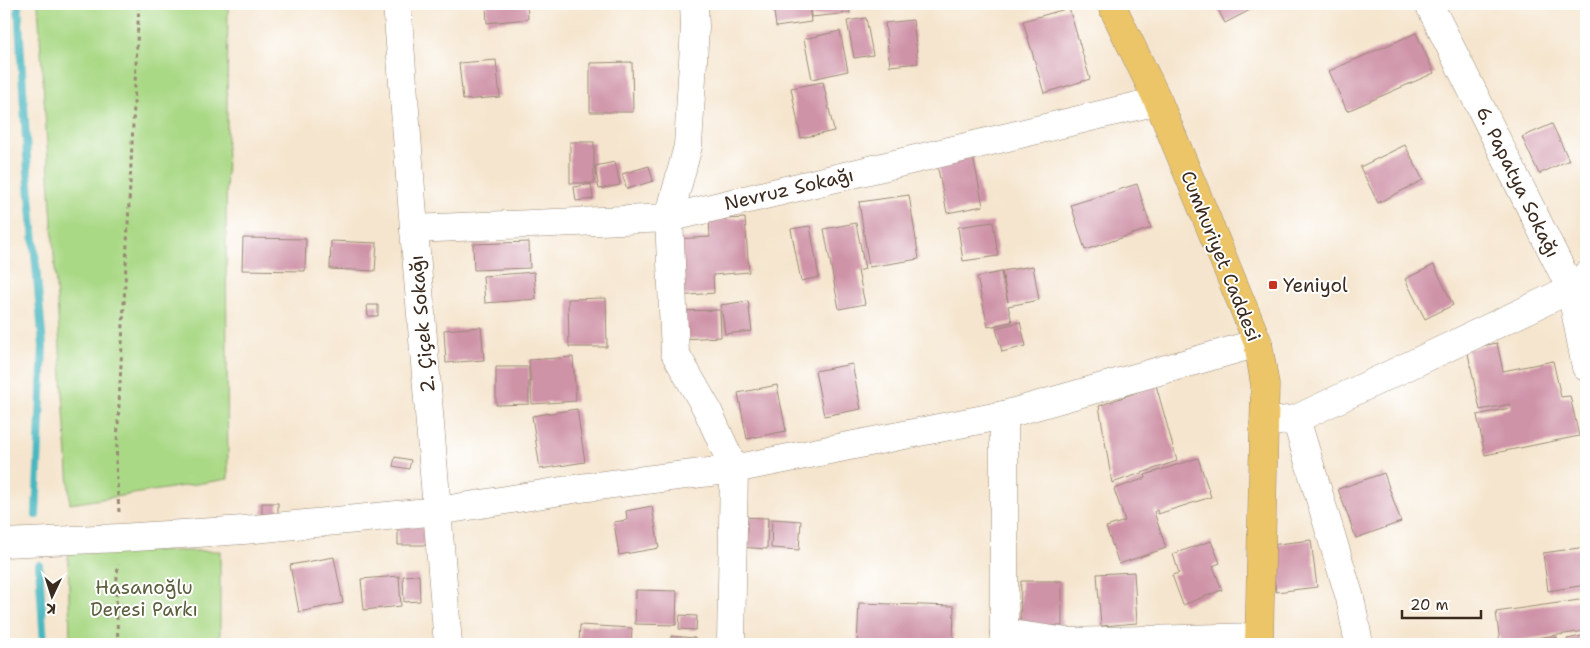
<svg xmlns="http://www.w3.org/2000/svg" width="1590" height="648" viewBox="0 0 1590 648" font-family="'Shantell Sans',sans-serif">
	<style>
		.green { fill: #aad986; stroke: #728252 }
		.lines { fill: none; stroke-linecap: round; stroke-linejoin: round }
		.stream { stroke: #48b7c0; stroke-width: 8 }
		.building { fill: #cf93a7 }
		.minor-casing { stroke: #988876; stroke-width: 29 }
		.major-casing { stroke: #988876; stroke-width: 29 }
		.path { stroke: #988876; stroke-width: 3; stroke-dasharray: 4 4; stroke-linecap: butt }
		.minor { stroke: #fff; stroke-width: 28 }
		.major { stroke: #ecc569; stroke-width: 28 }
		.poi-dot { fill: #c8321e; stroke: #fff; stroke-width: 2 }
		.labels { text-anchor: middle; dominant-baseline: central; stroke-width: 4; stroke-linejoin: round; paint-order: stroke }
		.street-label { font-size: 19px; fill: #3b2a1e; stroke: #fff }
		.poi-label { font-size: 19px; fill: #3b2a1e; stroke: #fff; text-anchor: start }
		.park-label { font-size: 19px; fill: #5c5f3d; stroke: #fff }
	</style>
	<rect width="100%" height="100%" fill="#fff"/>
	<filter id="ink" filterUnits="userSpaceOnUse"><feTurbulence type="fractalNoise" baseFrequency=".02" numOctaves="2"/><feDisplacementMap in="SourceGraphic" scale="10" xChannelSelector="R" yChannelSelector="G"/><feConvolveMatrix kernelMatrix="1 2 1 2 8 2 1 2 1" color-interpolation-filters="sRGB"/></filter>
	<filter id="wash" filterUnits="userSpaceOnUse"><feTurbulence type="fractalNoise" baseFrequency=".0096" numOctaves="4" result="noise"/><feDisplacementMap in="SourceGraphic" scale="20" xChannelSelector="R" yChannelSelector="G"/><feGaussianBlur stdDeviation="1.12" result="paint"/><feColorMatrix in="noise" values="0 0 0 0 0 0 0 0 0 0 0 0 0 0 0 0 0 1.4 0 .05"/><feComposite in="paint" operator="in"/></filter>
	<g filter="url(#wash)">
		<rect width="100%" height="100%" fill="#f5e5ce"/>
		<g class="green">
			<polygon points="38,4 228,4 226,240 228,479 70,504"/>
			<polygon points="68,551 220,551 220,644 70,644"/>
		</g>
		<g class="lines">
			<g class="stream">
				<polyline points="18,4 28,173 43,346 36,515"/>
				<polyline points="39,565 44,644"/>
			</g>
		</g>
		<g id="blocks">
			<g class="building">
				<polygon points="486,4 527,4 528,19 487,23"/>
				<polygon points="773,4 809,4 811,22 776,27"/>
				<polygon points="810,4 849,4 850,13 811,17"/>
				<polygon points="1215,4 1254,4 1256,7 1225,23"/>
				<polygon points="1069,8 1090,79 1044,93 1023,21"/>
				<polygon points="866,18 873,55 854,58 847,21"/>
				<polygon points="913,20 918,63 890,66 885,23"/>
				<polygon points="840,31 848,71 812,79 804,39"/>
				<polygon points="1416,33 1434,73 1347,111 1329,71"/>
				<polygon points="496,60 500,97 463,100 459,63"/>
				<polygon points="632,62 633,112 590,112 590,63"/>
				<polygon points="823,82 834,131 801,138 791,88"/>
				<polygon points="1552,124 1569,160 1539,174 1522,137"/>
				<rect x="570" y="142" width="24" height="41"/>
				<polygon points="1405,145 1423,180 1378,203 1360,167"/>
				<polygon points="973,156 983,206 947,213 937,164"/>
				<polygon points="615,162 620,185 599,189 595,166"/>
				<polygon points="649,166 653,181 627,189 622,174"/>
				<polygon points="591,184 593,199 576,201 574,187"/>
				<polygon points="1137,184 1151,228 1085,250 1071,205"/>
				<polygon points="909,195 919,259 869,267 859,202"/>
				<polygon points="745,218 749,272 713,275 714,293 678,296 674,239 710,237 709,220"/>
				<polygon points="993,222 998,256 963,261 958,227"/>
				<polygon points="856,223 865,269 858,271 865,304 839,309 824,229"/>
				<polygon points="810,226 819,277 801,281 791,229"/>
				<polygon points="243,238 306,239 305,271 242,270"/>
				<polygon points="331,241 377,243 375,271 330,269"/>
				<polygon points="529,242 530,268 474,270 473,244"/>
				<polygon points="1434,265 1453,305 1425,319 1405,279"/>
				<polygon points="1033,266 1039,300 1008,306 1012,322 988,327 977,277 1001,272 1008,302 1002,271"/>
				<polygon points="534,272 536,299 485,303 483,276"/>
				<polygon points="606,298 607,347 569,347 568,299"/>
				<polygon points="748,301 752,331 725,334 721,305"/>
				<polygon points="367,305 378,305 378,316 368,316"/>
				<polygon points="720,310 721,337 680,339 679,311"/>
				<polygon points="1020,322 1026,346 1002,352 996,328"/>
				<polygon points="481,327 484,360 446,363 444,330"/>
				<polygon points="1497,343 1503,371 1553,361 1561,397 1570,396 1579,436 1485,455 1477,415 1510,408 1510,404 1480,410 1467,349"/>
				<polygon points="573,357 576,401 532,404 529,360"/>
				<polygon points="852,364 861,409 824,416 815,371"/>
				<polygon points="496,367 529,367 529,404 496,405"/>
				<polygon points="777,385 786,431 747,439 738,393"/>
				<polygon points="1156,385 1177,461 1112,483 1099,406"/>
				<polygon points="577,409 585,462 540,469 532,416"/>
				<polygon points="395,457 411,460 409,469 393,466"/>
				<polygon points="1198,458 1211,497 1158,514 1157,510 1154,512 1166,548 1119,564 1106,527 1125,521 1114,489 1146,478 1145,475"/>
				<polygon points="1384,473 1401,522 1356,538 1338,489"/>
				<rect x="262" y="503" width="16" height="11"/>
				<polygon points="652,506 659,548 619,555 614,522 627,520 626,511"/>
				<polygon points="741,517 768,518 767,549 739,547"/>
				<polygon points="772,519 801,521 799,550 771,548"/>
				<polygon points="429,526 429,545 398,545 398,527"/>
				<polygon points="1311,540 1317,587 1276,592 1270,545"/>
				<polygon points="1211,541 1220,563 1213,566 1222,590 1183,605 1172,575 1179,573 1173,554"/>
				<polygon points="1586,547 1586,585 1548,591 1543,553"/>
				<polygon points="334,557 343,603 299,612 290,565"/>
				<polygon points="1134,572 1137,623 1101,626 1097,574"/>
				<polygon points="419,575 420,601 404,602 403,576"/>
				<polygon points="399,576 401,606 364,610 361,579"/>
				<polygon points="1021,581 1062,581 1062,626 1020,626"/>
				<polygon points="636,590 677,591 676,625 635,624"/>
				<polygon points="1586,599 1586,631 1500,643 1496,612"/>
				<polygon points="859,603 954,606 953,644 857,644"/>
				<polygon points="680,615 697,616 696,630 679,629"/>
				<polygon points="580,625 632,628 631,644 579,644"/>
				<polygon points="1586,635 1586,644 1568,644 1567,639"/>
				<polygon points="671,636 695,638 695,644 671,644"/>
				<polygon points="1557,637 1559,644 1534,644"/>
			</g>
		</g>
	</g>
	<g filter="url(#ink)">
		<use href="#blocks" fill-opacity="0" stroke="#988876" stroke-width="1"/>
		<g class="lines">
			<g class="minor-casing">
				<g id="minor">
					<polyline points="397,4 414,229 448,644"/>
					<polyline points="694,4 695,27 688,146 669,218 675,353 707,409 734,469 731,644"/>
					<polyline points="1429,4 1571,289 1586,367"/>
					<polyline points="414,229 669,218 1158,101"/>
					<polyline points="1004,415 1004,644"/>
					<polyline points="1296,419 1350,598 1359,644"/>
					<polyline points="1264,423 1296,419 1571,289 1586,276"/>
					<polyline points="4,543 120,538 244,530 438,511 580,488 734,469 1004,415 1258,343"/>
					<polyline points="1004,633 1068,642 1259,637"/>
				</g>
			</g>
			<g class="major-casing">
				<polyline id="major" points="1111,4 1158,101 1258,343 1265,385 1259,644"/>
			</g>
			<g class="path">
				<polyline points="119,512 116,464 139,4"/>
				<polyline points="118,644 116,591 118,564"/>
			</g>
			<use href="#minor" class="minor"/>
			<use href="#major" class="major"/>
		</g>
	</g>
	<rect class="poi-dot" x="1268" y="280" width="10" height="10" rx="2.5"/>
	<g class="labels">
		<g class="street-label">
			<text transform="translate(1518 182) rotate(64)">6. Papatya Sokağı</text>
			<text transform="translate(789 189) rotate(-13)">Nevruz Sokağı</text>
			<text transform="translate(1221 256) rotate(68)">Cumhuriyet Caddesi</text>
			<text transform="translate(422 324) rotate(-95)">2. Çiçek Sokağı</text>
		</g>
		<g class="poi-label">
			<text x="1283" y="285">Yeniyol</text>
		</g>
		<g class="park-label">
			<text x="144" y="587">Hasanoğlu<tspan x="144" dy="22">Deresi Parkı</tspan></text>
		</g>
	</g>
	<rect width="1590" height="648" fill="none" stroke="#fff" stroke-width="20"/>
	<g transform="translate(52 596) rotate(184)" stroke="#ffffff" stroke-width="4" paint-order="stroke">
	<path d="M0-4L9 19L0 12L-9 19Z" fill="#3b2a1e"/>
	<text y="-8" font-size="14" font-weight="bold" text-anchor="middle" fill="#3b2a1e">K</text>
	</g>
	<path d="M1402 610v8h79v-8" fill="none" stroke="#3b2a1e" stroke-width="2.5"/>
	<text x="1410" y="610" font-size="15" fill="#3b2a1e" stroke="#ffffff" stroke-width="4" paint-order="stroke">20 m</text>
</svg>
